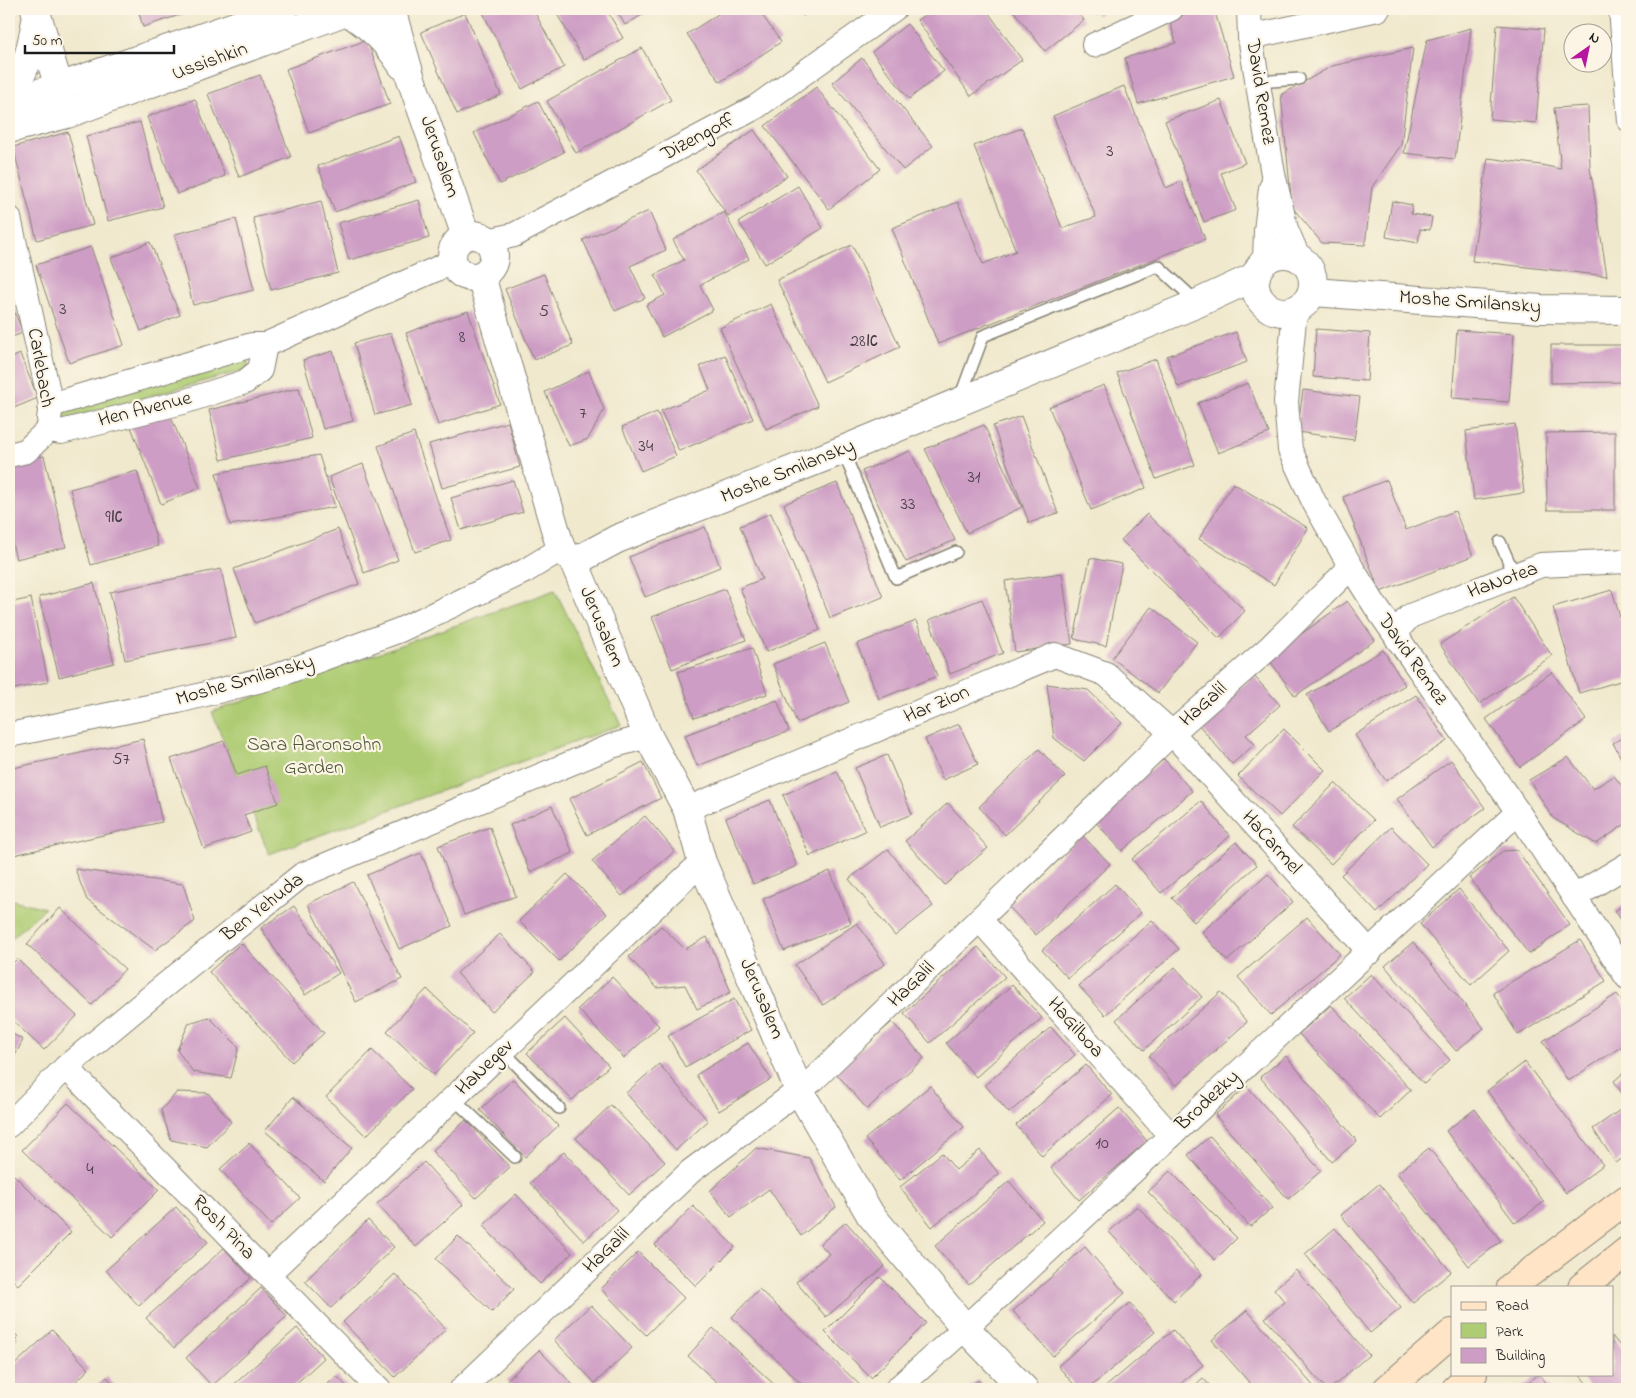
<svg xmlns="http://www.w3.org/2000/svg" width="1636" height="1398" viewBox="0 0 1636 1398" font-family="'Indie Flower','Playpen Sans Hebrew',sans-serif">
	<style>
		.green { fill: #aecc73; stroke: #657448 }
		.building { fill: #ce9dc5 }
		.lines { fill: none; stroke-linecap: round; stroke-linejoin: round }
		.service-casing { stroke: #868275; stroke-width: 14 }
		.pedestrian-casing { stroke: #868275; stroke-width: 20 }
		.minor-casing { stroke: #868275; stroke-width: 26 }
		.tertiary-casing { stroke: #868275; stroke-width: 30 }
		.secondary-casing { stroke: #868275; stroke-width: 30 }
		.service { stroke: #fff; stroke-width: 11 }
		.pedestrian { stroke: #fff; stroke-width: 18 }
		.minor { stroke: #fff; stroke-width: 24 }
		.tertiary { stroke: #fff; stroke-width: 28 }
		.secondary { stroke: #ffe4c6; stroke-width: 28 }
		.labels { text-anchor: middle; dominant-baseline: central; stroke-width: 4.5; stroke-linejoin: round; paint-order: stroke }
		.number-label { font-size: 18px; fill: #483c46 }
		.street-label { font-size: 20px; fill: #1c1c1c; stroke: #fcf5e5 }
		.park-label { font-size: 20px; fill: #4f5a3a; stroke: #fcf5e5 }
	</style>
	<rect width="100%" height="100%" fill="#fcf5e5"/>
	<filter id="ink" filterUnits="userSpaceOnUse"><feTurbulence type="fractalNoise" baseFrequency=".02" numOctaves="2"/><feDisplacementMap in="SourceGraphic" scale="10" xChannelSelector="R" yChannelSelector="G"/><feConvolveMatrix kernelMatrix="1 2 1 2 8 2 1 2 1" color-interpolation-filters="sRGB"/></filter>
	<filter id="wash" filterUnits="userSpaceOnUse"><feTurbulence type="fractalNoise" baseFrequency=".0096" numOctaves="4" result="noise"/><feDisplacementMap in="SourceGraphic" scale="20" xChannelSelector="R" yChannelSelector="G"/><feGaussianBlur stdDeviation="1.12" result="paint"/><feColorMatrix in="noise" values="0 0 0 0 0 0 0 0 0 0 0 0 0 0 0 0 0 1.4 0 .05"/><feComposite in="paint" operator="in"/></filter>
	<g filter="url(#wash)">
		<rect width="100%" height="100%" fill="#f0e9ce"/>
		<g class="green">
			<polygon points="246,354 249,369 62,420 58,411"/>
			<polygon points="555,590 621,725 269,854 212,712"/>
			<polygon points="9,899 45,908 9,941"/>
		</g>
		<g id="blocks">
			<g class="building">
				<polygon points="138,9 198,9 143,27"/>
				<polygon points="481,9 533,9 564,67 522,89"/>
				<polygon points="554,9 606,9 623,38 584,60"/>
				<polygon points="616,9 652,9 625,25"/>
				<polygon points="726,9 758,9 781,42 720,82 687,34"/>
				<polygon points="798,9 815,9 803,16"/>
				<polygon points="934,9 986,9 1022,60 971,96 917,20"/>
				<polygon points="1012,9 1075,9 1084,20 1045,51"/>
				<polygon points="1092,9 1106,9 1097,16"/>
				<polygon points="1203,9 1214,9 1234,76 1138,104 1125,58 1176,43 1169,18"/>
				<polygon points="465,13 501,95 457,114 421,32"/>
				<polygon points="907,24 944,71 909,99 872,52"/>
				<polygon points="1497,25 1544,29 1536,123 1490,119"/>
				<polygon points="1471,28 1455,159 1404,153 1427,40"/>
				<polygon points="367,40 390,104 309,133 286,69"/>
				<polygon points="642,48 671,100 576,153 547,101"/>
				<polygon points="1413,48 1401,145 1372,187 1365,245 1322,243 1292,207 1281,95 1332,66"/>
				<polygon points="862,58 933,146 903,170 832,83"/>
				<polygon points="260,75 291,157 239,177 208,94"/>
				<polygon points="1124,86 1166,188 1181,181 1205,239 938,344 892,228 958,202 983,264 1016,251 974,146 1022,128 1062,228 1096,217 1053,116"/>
				<polygon points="816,87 880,169 829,209 765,126"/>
				<polygon points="195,99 225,176 177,194 147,117"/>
				<polygon points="1221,100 1245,163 1221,173 1236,210 1204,222 1165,121"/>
				<polygon points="538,101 564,152 500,184 474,133"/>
				<polygon points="1588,106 1590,167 1607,276 1472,261 1488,158 1541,165 1561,169 1554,108"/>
				<polygon points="140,122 163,207 108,221 86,136"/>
				<polygon points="754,130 787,176 728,216 696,170"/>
				<polygon points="68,132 93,225 37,240 13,147"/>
				<polygon points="399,136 416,182 335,212 318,166"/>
				<polygon points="798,186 823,228 765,264 739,222"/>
				<polygon points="419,200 429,238 349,260 338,223"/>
				<polygon points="321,201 338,273 271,290 253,218"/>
				<polygon points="1392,201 1412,205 1411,214 1432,217 1430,230 1420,229 1418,243 1386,237"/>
				<polygon points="649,211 666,250 630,266 645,298 615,311 583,240"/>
				<polygon points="724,212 749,259 700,285 713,310 662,337 646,305 665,295 655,275 684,260 673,240"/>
				<polygon points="236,219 254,290 193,305 175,234"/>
				<polygon points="150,242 180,315 141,331 111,258"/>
				<polygon points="852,245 900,347 825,382 777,280"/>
				<polygon points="91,247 124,345 69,363 36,265"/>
				<polygon points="544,274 573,345 534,360 505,289"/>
				<polygon points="9,298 23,333 9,338"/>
				<polygon points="771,304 818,406 766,429 720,328"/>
				<polygon points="468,311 500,404 438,425 406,333"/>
				<polygon points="1316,329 1370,333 1367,381 1313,377"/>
				<polygon points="1457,330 1514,334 1509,402 1452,398"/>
				<polygon points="1236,332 1247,362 1178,387 1167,356"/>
				<polygon points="391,333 412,405 375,415 354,343"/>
				<polygon points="1551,345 1627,345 1627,382 1551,383"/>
				<polygon points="333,351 353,421 323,429 303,360"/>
				<polygon points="20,354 38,398 9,410 9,359"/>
				<polygon points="725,355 753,419 679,451 661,411 710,390 700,366"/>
				<polygon points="1156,359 1195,465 1156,479 1117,373"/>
				<polygon points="589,371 604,410 588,439 569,446 545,392"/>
				<polygon points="1248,383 1269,433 1218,453 1198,403"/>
				<polygon points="1104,385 1146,488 1091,510 1049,407"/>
				<polygon points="299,388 312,438 221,460 209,410"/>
				<polygon points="1303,390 1360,397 1354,440 1297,432"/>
				<polygon points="169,412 200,488 161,504 131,427"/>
				<polygon points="657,412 676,456 641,471 622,427"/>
				<polygon points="1021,416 1058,513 1029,523 993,426"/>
				<polygon points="508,422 520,467 442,488 429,444"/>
				<polygon points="1515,424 1524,493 1474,500 1466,431"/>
				<polygon points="984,425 1022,507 967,533 925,449"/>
				<polygon points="1615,432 1615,510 1547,510 1546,433"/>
				<polygon points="414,433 451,540 415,552 378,446"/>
				<polygon points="910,451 955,540 906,562 862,471"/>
				<polygon points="319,455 335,507 230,525 216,473"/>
				<polygon points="44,456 66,547 16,559 9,531 9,464"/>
				<polygon points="363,464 398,560 364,573 329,477"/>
				<polygon points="137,471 158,546 91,565 70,489"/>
				<polygon points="513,480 523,512 461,530 451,498"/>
				<polygon points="1387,480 1406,530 1455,511 1473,556 1380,592 1343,497"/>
				<polygon points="837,483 883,597 830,618 784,504"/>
				<polygon points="1233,483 1308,528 1274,585 1199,539"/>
				<polygon points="771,513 820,630 766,652 740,588 762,579 740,526"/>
				<polygon points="1147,514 1245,611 1219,638 1121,540"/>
				<polygon points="705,527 720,567 645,597 629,557"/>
				<polygon points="338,529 359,584 255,623 234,569"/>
				<polygon points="1090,558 1122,564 1106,646 1074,639"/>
				<polygon points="221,569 236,638 125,660 110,592"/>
				<polygon points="1062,573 1072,644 1015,652 1005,581"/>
				<polygon points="94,583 114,663 59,677 39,597"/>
				<polygon points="725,589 746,640 672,669 652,617"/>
				<polygon points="1612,590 1627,641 1627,679 1579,693 1553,607"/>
				<polygon points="1513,597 1552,656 1479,704 1440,644"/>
				<polygon points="31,598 48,682 9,690 9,603"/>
				<polygon points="982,599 1003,653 950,674 929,620"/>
				<polygon points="1347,601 1375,640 1295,696 1268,658"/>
				<polygon points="1151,607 1197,642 1158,693 1112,658"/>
				<polygon points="916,621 937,676 879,699 857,644"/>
				<polygon points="825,643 849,702 797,723 773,664"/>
				<polygon points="752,648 767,694 694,718 678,672"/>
				<polygon points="1383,650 1405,685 1329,731 1307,695"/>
				<polygon points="1552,672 1586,720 1520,767 1486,719"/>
				<polygon points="1254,676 1280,705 1246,735 1255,744 1232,764 1198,724"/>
				<polygon points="1047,684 1088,690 1122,723 1084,761 1054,738"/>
				<polygon points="1416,695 1447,741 1386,781 1355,735"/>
				<polygon points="777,700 789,731 697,766 685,735"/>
				<polygon points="959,724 978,764 943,780 925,739"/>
				<polygon points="1284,729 1325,770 1280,816 1238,776"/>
				<polygon points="1627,735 1627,769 1613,743"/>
				<polygon points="143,739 162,822 9,856 9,769"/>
				<polygon points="224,741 237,775 265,766 278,803 244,815 251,832 204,849 171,759"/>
				<polygon points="1039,749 1065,777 1005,835 979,807"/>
				<polygon points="887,755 912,814 880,827 855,768"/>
				<polygon points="1568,757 1593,789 1614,776 1627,792 1627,823 1596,844 1553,818 1529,780"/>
				<polygon points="1164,759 1192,791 1122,851 1093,819"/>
				<polygon points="1451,760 1485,808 1432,847 1397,799"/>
				<polygon points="643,762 661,798 587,835 569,799"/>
				<polygon points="837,771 865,831 810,856 783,795"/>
				<polygon points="1335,783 1374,820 1331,864 1292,827"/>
				<polygon points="770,800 797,866 753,884 726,818"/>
				<polygon points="1201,801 1230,836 1161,893 1132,859"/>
				<polygon points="948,803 988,848 945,885 905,841"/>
				<polygon points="552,806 573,853 530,872 510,825"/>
				<polygon points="645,816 675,851 622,896 592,861"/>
				<polygon points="490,827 516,896 464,915 438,846"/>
				<polygon points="1391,827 1427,864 1377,913 1341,875"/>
				<polygon points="1082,835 1110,864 1036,935 1008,906"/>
				<polygon points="1236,842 1257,865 1194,922 1172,898"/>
				<polygon points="888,849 933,906 895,936 849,879"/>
				<polygon points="1517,850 1570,925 1529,954 1469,878 1503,851"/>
				<polygon points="421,853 452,926 399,949 367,875"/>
				<polygon points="75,869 183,884 195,921 155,950 87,900"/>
				<polygon points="830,871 851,923 784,951 763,899"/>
				<polygon points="567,874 607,914 559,961 519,921"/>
				<polygon points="1268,874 1293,902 1227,961 1202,932"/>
				<polygon points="353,882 402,979 356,1002 308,904"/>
				<polygon points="1115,884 1141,913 1068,978 1042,950"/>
				<polygon points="1459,889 1509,951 1471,985 1420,924"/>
				<polygon points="1627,902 1627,928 1615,911"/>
				<polygon points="294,906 339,973 305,995 261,928"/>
				<polygon points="60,908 125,969 92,1005 27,944"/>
				<polygon points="1307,917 1340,954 1271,1015 1238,977"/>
				<polygon points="1152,920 1179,949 1105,1015 1079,986"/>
				<polygon points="857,923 885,964 823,1005 795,965"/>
				<polygon points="661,926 685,949 707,937 731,992 697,1009 685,985 657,988 629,957"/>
				<polygon points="500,934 535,972 492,1012 457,973"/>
				<polygon points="1580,940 1606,981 1518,1035 1493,993"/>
				<polygon points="1413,942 1484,1028 1456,1051 1385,966"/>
				<polygon points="241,943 324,1033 292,1062 209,972"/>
				<polygon points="978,947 1005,977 930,1043 904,1013"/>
				<polygon points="17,959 77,1016 44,1050 9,1017 9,967"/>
				<polygon points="1175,967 1202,997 1144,1050 1116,1020"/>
				<polygon points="1371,974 1450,1060 1424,1084 1344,998"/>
				<polygon points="612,977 659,1026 624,1058 578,1009"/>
				<polygon points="1012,985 1042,1018 976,1077 946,1043"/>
				<polygon points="427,989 473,1033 434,1075 387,1031"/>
				<polygon points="1221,992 1247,1022 1176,1086 1149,1056"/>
				<polygon points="1617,994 1627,1009 1627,1043 1568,1081 1543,1041"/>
				<polygon points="734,999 751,1030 685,1067 668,1036"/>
				<polygon points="1331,1005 1411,1090 1380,1119 1299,1034"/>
				<polygon points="209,1017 239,1047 231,1078 193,1072 177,1050 189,1023"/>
				<polygon points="565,1018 609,1066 572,1100 527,1053"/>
				<polygon points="892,1022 924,1058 867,1109 835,1072"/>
				<polygon points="1051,1027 1075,1055 1009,1113 985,1085"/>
				<polygon points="9,1032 23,1040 9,1067"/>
				<polygon points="748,1043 771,1079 719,1111 696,1075"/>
				<polygon points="372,1050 412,1089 366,1136 326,1097"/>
				<polygon points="1286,1056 1357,1141 1332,1162 1260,1077"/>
				<polygon points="1525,1062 1603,1165 1566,1193 1487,1091"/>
				<polygon points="659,1064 708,1121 676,1150 626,1093"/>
				<polygon points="1086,1065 1112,1095 1042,1156 1016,1125"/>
				<polygon points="1627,1070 1627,1101 1614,1081"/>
				<polygon points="513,1079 558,1126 525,1157 480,1110"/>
				<polygon points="930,1086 964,1127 900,1180 865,1139"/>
				<polygon points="1247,1086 1321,1171 1288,1199 1215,1115"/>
				<polygon points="177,1092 208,1093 231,1122 207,1147 171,1140 161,1110"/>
				<polygon points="293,1097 352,1148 324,1181 265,1131"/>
				<polygon points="68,1103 159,1190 112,1237 22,1150"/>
				<polygon points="611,1105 665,1162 629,1195 576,1138"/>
				<polygon points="1627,1105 1627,1155 1616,1163 1593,1129"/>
				<polygon points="1119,1108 1147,1141 1079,1200 1051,1168"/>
				<polygon points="1475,1109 1544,1202 1515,1223 1446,1131"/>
				<polygon points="466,1120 510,1167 476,1198 432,1151"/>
				<polygon points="1210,1136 1272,1208 1250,1227 1188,1155"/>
				<polygon points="249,1143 300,1198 271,1225 220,1169"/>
				<polygon points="756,1148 809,1158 836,1207 801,1236 769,1189 731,1217 710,1191"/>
				<polygon points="1429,1148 1501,1241 1469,1266 1397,1173"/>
				<polygon points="980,1150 999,1174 932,1227 900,1187 942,1153 956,1170"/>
				<polygon points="564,1152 617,1210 584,1241 530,1183"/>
				<polygon points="424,1162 463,1205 416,1247 377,1204"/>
				<polygon points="1170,1171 1237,1238 1215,1260 1148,1192"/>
				<polygon points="14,1175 71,1232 18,1285 9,1276 9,1180"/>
				<polygon points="1009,1181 1043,1221 969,1285 935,1246"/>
				<polygon points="1379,1184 1451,1272 1413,1303 1341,1215"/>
				<polygon points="516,1194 572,1253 540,1284 483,1226"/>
				<polygon points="693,1206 735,1247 696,1286 655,1245"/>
				<polygon points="1137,1206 1202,1274 1174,1301 1109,1232"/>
				<polygon points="176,1207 208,1242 139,1306 106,1270"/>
				<polygon points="368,1220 394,1247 331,1308 305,1281"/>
				<polygon points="846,1222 885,1266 826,1317 796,1282 829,1254 820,1244"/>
				<polygon points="1335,1228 1401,1308 1370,1333 1305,1254"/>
				<polygon points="458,1236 514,1289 492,1312 436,1259"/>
				<polygon points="1085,1247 1125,1293 1053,1356 1013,1311"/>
				<polygon points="224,1248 251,1278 174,1348 146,1318"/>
				<polygon points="638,1252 684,1298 646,1335 601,1289"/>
				<polygon points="1296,1270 1369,1355 1330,1389 1326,1389 1265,1318 1285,1302 1274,1289"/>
				<polygon points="395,1274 446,1329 395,1377 343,1322"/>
				<polygon points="880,1277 926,1323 871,1378 825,1332"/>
				<polygon points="261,1288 287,1316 212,1386 186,1358"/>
				<polygon points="759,1289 864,1389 807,1389 732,1317"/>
				<polygon points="1130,1303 1155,1332 1088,1389 1078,1389 1058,1366"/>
				<polygon points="591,1305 632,1348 595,1383 554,1340"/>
				<polygon points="1247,1310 1316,1389 1255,1389 1212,1340"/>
				<polygon points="9,1327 18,1337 9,1346"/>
				<polygon points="297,1328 324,1358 290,1389 229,1389"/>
				<polygon points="713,1328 779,1389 724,1389 688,1356"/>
				<polygon points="52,1330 89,1369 68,1389 11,1389 9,1387 9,1370"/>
				<polygon points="1173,1330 1203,1365 1174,1389 1103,1389"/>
				<polygon points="1612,1336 1627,1355 1627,1389 1591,1389 1579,1374 1612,1374"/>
				<polygon points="539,1350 577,1389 514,1389 506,1381"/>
				<polygon points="1539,1374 1551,1389 1520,1389"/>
				<polygon points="337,1376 349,1389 322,1389"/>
				<polygon points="107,1377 118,1389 93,1389"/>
				<polygon points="1203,1378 1213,1389 1191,1389"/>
				<polygon points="978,1380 987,1389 967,1389"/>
			</g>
		</g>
	</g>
	<g filter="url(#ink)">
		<use href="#blocks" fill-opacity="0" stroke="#868275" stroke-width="1"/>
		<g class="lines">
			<g class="service-casing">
				<g id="service">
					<polyline points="1258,82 1299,79"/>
					<polyline points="960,398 983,336 1158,266 1198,303"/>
					<polyline points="843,451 896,578 956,552"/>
					<polyline points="1500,542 1515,576"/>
					<polyline points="503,1051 559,1108"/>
					<polyline points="453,1098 515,1157"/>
				</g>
			</g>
			<g class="pedestrian-casing">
				<polyline id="pedestrian" points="1618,9 1627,122"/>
			</g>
			<g class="minor-casing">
				<g id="minor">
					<polyline points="1249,9 1250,37 1273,174 1286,229 1298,257"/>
					<polyline points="1250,37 1378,9"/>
					<polyline points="1094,45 1171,9"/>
					<polyline points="9,218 51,405 49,419"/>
					<polyline points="488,241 514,235 756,107 894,9"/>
					<polyline points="1265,261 1266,231 1271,188"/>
					<polyline points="1295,310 1286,402 1290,450 1314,502 1351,567 1376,607 1518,812 1627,977"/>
					<polyline points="51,405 252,345 265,345 452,262"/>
					<polyline points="48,430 61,432 183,402 245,382 260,370 265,345"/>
					<polyline points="9,455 26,451 48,430"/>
					<polyline points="1398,640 1399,628 1410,616 1541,565 1627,561"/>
					<polyline points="9,735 178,701 273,677 400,630 525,571 561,549"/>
					<polyline points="687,809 1055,655 1106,674 1172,733 1370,952"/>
					<polyline points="1574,897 1627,865"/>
					<polyline points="980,920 1171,1136"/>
					<polyline points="66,1067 379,1389"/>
					<polyline points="9,1125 66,1067 164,986 302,875 612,746 648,736"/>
					<polyline points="268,1274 702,862"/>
					<polyline points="462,1389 691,1171 813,1080 1172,733 1269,648 1351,567"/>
					<polyline points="897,1389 965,1328 1518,812"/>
				</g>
			</g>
			<g class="tertiary-casing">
				<g id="tertiary">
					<polyline points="35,9 64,103"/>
					<polyline points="391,9 411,79 466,236"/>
					<path d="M347,11C372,28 385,39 402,65"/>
					<path d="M9,91C28,72 31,46 36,21"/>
					<polyline points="9,102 59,87 284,9"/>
					<polyline points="9,129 67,114 352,9"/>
					<circle cx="473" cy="256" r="21"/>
					<circle cx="1284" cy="283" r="29"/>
					<polyline points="481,276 561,549 574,562 648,736 687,809 702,862 799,1090 870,1214 965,1328 1024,1389"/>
					<polyline points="1313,292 1541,309 1627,310"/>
					<polyline points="574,562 617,539 843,450 1198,303 1256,276"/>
				</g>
			</g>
			<g class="secondary-casing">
				<g id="secondary">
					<polyline points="1511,1287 1627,1199"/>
					<polyline points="1582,1287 1627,1251"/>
					<polyline points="1387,1389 1452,1333"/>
					<polyline points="1456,1389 1473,1374"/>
				</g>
			</g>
			<use href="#service" class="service"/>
			<use href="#pedestrian" class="pedestrian"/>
			<use href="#minor" class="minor"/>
			<use href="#tertiary" class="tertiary"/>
			<use href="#secondary" class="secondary"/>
		</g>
	</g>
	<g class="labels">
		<g class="number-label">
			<text x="1110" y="152">3</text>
			<text x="63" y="310">3</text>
			<text x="544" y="312">5</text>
			<text x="462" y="338">8</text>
			<text x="864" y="342">28א</text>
			<text x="583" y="414">7</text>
			<text x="646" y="447">34</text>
			<text x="974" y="478">31</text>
			<text x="908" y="505">33</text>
			<text x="114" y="518">9א</text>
			<text x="121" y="760">57</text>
			<text x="1102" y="1144">10</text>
			<text x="90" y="1170">4</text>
		</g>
		<g class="street-label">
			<text transform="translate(210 62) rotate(-20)">Ussishkin</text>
			<text transform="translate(1260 92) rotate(81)">David Remez</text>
			<text transform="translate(698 138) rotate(-28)">Dizengoff</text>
			<text transform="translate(439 157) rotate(71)">Jerusalem</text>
			<text transform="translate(1470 303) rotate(4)">Moshe Smilansky</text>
			<text transform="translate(40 368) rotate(80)">Carlebach</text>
			<text transform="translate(145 410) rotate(-14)">Hen Avenue</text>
			<text transform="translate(788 472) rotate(-22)">Moshe Smilansky</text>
			<text transform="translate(1503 581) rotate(-20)">HaNotea</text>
			<text transform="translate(601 627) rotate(67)">Jerusalem</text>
			<text transform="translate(1412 660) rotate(55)">David Remez</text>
			<text transform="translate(245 681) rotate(-16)">Moshe Smilansky</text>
			<text transform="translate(937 705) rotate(-23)">Har Zion</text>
			<text transform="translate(1204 705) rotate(-42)">HaGalil</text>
			<text transform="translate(1271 843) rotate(48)">HaCarmel</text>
			<text transform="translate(263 908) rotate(-38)">Ben Yehuda</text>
			<text transform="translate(912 985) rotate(-44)">HaGalil</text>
			<text transform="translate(761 999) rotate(67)">Jerusalem</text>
			<text transform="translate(1075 1028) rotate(48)">HaGilboa</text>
			<text transform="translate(485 1068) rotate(-44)">HaNegev</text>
			<text transform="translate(1208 1101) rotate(-43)">Brodezky</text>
			<text transform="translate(223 1228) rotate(46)">Rosh Pina</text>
			<text transform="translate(607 1251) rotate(-44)">HaGalil</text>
		</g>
		<g class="park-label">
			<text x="314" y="745">Sara Aaronsohn<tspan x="314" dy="23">Garden</tspan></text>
		</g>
	</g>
	<rect width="1636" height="1398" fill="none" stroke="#fcf5e5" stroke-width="30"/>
	<rect x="1451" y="1286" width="162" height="90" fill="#fcf5e5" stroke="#a29e95"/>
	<rect x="1461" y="1302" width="25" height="8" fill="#ffe4c6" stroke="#a29e95"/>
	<text x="1496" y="1310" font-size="15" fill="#1c1c1c">Road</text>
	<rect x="1461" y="1323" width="25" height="15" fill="#aecc73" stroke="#a29e95"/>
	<text x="1496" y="1336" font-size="15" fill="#1c1c1c">Park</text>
	<rect x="1461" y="1348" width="25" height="15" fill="#ce9dc5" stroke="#a29e95"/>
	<text x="1496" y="1360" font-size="15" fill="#1c1c1c">Building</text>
	<g transform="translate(1588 48) rotate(33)"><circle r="24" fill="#fcf5e5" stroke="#a29e95"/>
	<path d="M0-4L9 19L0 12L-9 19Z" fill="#b5179e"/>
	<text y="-8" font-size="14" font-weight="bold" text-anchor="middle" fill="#1c1c1c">N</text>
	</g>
	<path d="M25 45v8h149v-8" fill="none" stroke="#1c1c1c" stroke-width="2.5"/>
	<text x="32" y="45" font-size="15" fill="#1c1c1c" stroke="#fcf5e5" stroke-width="4" paint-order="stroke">50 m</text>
</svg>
